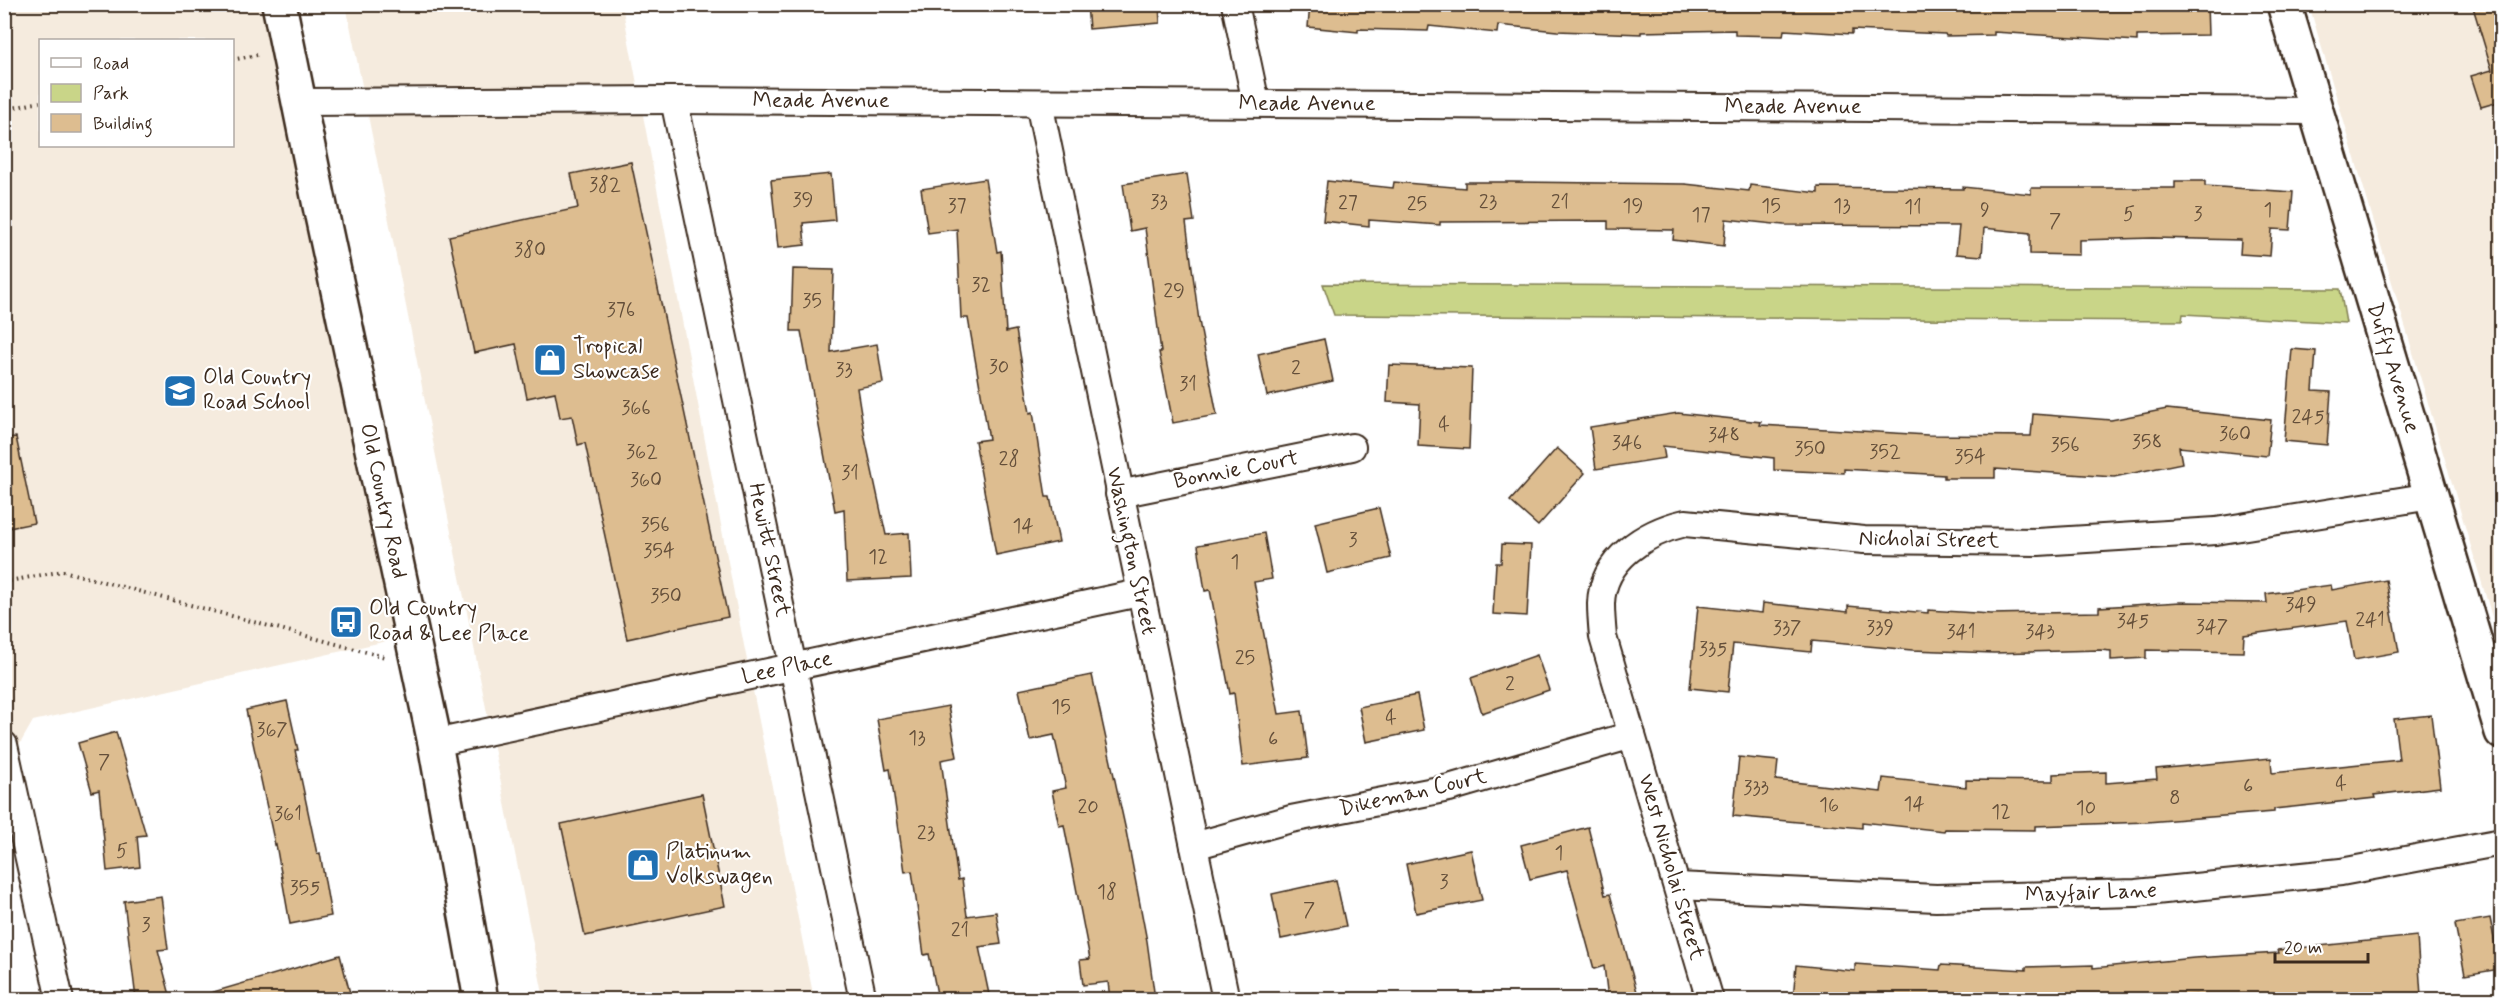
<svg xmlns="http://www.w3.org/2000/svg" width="2506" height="1004" viewBox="0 0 2506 1004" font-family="Mynerve,sans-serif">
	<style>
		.built { fill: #f5ebde; fill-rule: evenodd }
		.green { fill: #c9d588; stroke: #828053; stroke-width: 1.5 }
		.building { fill: #ddbd90; stroke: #3b2a1e; stroke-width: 1.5 }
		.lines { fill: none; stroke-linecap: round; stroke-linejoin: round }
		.street-casing { stroke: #3b2a1e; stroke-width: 30 }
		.secondary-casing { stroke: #3b2a1e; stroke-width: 38 }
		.primary-casing { stroke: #3b2a1e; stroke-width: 38 }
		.path { stroke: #3b2a1e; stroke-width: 4; stroke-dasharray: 1.5 4.5; stroke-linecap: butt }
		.street { stroke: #fff; stroke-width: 26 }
		.secondary { stroke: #fff; stroke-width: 33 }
		.primary { stroke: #fff; stroke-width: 33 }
		.labels { text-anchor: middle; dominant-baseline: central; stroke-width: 4.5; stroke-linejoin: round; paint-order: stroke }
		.number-label { font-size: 20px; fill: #644f3a }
		.street-label { font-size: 22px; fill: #3b2a1e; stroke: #fff }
		.poi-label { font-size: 22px; fill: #3b2a1e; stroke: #fff; text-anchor: start }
	</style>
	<rect width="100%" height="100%" fill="#fff"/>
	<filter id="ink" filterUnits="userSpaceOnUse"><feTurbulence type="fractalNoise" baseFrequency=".0167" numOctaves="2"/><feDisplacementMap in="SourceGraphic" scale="12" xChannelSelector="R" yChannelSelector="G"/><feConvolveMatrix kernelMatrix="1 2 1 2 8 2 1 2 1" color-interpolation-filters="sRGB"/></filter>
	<g filter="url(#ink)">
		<g class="built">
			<path d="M5,5H274L409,636L33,721L5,770ZM40,40H232V146H40Z"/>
			<polygon points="346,5 622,5 742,635 814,999 544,999"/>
			<polygon points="2309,5 2501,5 2501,647"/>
		</g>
		<polygon class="green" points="1323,284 2340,289 2346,323 2183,314 2182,321 1334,315"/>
		<g class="building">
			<polygon points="1087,4 1159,4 1160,23 1089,29"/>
			<polygon points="1310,4 2207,4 2208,35 2137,36 2137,41 1994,32 1994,35 1946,36 1945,34 1852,30 1852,34 1784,30 1783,36 1735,35 1735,30 1641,32 1641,34 1557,31 1498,25 1497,33 1429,26 1428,31 1358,29 1358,32 1308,27"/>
			<polygon points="2472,4 2502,4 2502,101 2481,107 2471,76 2492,70"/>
			<polygon points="631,162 728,617 627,639 585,443 578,445 572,416 560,418 555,392 527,398 516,344 474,353 449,236 578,208 571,174"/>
			<polygon points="831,174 835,220 803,223 805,245 778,248 771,180"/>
			<polygon points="1187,174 1194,221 1186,222 1199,321 1217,415 1173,423 1159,352 1161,352 1145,228 1130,231 1123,184"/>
			<polygon points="985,179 997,252 1001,251 1006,332 1016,330 1030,413 1033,412 1046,497 1050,497 1059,542 996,555 975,441 989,439 968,318 961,318 957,229 928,233 921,189"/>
			<polygon points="1327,181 1393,188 1394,182 1465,188 1465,182 1511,182 1685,184 1749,191 1750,185 1818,193 1818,187 1963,189 1963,187 2031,194 2031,188 2175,188 2175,181 2205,181 2205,186 2293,192 2290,230 2272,229 2270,256 2240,254 2241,240 2153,238 2079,240 2079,255 2030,254 2030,233 1984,228 1982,256 1956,254 1959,226 1784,225 1726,219 1724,246 1673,240 1674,230 1608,229 1608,221 1440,222 1440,225 1369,220 1369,226 1323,221"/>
			<polygon points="793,269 834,270 831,352 877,344 883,383 857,388 865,438 886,535 909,533 911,578 847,581 844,509 835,511 801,331 791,331"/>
			<polygon points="1324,339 1333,381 1267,396 1258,354"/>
			<polygon points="2292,349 2316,351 2313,391 2331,392 2327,445 2284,441"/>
			<polygon points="1389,365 1472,368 1469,449 1418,446 1420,404 1387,402"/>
			<polygon points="2167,409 2271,420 2267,456 2179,447 2182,463 2114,477 1995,469 1995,478 1944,478 1944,475 1844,469 1844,473 1774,470 1774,458 1663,446 1665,458 1596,469 1590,427 1678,413 1761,422 1760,425 1928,435 2031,436 2033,414 2111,420"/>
			<polygon points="16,437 34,523 4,529 4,438"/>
			<polygon points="1557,448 1585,473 1538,526 1510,501"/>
			<polygon points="1379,508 1391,558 1327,573 1315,523"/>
			<polygon points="1264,533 1272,579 1254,582 1279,714 1302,711 1308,758 1243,766 1234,693 1230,694 1210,590 1205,591 1198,545"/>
			<polygon points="1502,544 1531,545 1527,616 1493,614 1496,563 1501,563"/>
			<polygon points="2386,580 2399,652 2354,660 2347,621 2244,635 2243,652 2146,650 2146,658 2111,660 2111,651 2100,650 1994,653 1912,650 1812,641 1811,652 1733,644 1728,692 1690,688 1698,606 1762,613 1763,603 1848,612 1848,606 1928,613 1928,610 1991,614 2099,612 2099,607 2181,602 2267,603 2266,594 2331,585 2332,590"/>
			<polygon points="1537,655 1549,690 1482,713 1471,678"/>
			<polygon points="1092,675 1126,831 1147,941 1155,999 1110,999 1108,982 1083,985 1080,960 1090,959 1064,825 1059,826 1052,791 1066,788 1054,735 1030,740 1019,690"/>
			<polygon points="1417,695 1424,730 1366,742 1359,707"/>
			<polygon points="287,701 298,750 295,750 317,854 320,853 331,916 290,924 276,844 275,845 246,710"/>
			<polygon points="948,706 957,757 941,760 958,880 962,879 967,916 996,912 1001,944 979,947 990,999 938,999 929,954 924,955 912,871 905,872 890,769 886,770 877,719"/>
			<polygon points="2431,715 2440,787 2374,795 2375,798 2274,809 2274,812 2147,822 2035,826 2035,830 1945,829 1944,831 1862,822 1862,828 1733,816 1739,757 1778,761 1776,780 1881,792 1883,778 1966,787 1966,780 2053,781 2053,774 2106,772 2106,783 2157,779 2156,769 2271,758 2272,773 2399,760 2394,719"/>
			<polygon points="116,732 146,835 137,836 140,867 107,871 99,790 92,792 78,743"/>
			<polygon points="702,794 725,906 585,936 561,824"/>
			<polygon points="1588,827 1605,895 1610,894 1639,999 1608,999 1604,966 1594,969 1567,870 1530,879 1521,845"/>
			<polygon points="1471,850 1482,900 1416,913 1406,864"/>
			<polygon points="1336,880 1346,926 1281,939 1272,894"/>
			<polygon points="161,896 168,949 158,950 171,999 136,999 124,901"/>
			<polygon points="2490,918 2500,969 2465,975 2455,924"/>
			<polygon points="2417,936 2421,996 2369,999 2368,993 2282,999 2281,993 2196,998 2196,995 2148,999 1793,999 1796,965 1855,971 1855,964 1940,970 1941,965 2026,970 2026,967 2093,965 2093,968 2194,958 2279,953 2278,950"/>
			<polygon points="340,955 350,993 329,999 211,999 210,993"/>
		</g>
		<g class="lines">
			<g class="street-casing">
				<g id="street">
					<polyline points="1235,4 1256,103"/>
					<polyline points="674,100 863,1000"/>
					<polyline points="298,102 674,100 2316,111"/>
					<polyline points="1039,103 1226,1000"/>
					<polyline points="1119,494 1352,447"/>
					<polyline points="435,743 1139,593"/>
					<polyline points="4,745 60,1000"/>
					<polyline points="1194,846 1291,819 1449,788 1632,735"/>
					<polyline points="1677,886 1936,898 2136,893 2341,872 2502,842"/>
					<path d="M1710,1000L1603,637C1602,626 1601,615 1601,604C1602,559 1646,532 1685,523L1864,540L2038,542L2216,531L2431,496"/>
				</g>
			</g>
			<g class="secondary-casing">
				<polyline id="secondary" points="2284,4 2502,732"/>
			</g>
			<g class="primary-casing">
				<polyline id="primary" points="279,4 321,211 435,743 481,1000"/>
			</g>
			<g class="path">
				<polyline points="232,60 257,55"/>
				<polyline points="4,110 40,102"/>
				<polyline points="4,582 63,571 385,657"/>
			</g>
			<use href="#street" class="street"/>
			<use href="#secondary" class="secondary"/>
			<use href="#primary" class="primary"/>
		</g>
	</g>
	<defs>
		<g id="shop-square" transform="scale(1.725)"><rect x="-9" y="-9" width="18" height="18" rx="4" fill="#1f6fb2" stroke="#fff"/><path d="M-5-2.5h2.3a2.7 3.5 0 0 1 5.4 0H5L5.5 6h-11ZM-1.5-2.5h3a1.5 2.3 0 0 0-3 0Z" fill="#fff"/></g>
		<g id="school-square" transform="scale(1.725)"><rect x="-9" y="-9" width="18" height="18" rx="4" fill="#1f6fb2" stroke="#fff"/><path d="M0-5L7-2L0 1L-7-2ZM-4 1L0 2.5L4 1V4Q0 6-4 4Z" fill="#fff"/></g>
		<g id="bus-square" transform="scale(1.725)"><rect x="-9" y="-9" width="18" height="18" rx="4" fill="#1f6fb2" stroke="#fff"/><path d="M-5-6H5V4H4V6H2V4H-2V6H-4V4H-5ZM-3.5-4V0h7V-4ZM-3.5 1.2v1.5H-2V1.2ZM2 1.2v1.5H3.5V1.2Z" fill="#fff"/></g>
	</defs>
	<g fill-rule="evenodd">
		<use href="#shop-square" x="550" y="360"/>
		<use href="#school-square" x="180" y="391"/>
		<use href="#bus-square" x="346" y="622"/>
		<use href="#shop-square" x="643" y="865"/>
	</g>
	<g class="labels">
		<g class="number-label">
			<text x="605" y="185">382</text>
			<text x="803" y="200">39</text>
			<text x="1159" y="202">33</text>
			<text x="1488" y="202">23</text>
			<text x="1560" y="202">21</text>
			<text x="1348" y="203">27</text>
			<text x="1417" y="204">25</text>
			<text x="957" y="206">37</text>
			<text x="1633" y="206">19</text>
			<text x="1771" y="206">15</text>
			<text x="1842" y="206">13</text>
			<text x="1913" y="207">11</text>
			<text x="1985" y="210">9</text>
			<text x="2268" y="210">1</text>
			<text x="2129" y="214">5</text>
			<text x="2198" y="214">3</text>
			<text x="1701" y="215">17</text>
			<text x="2055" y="221">7</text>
			<text x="530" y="250">380</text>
			<text x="981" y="285">32</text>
			<text x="1174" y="291">29</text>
			<text x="812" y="301">35</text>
			<text x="621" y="310">376</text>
			<text x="999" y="367">30</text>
			<text x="1296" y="368">2</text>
			<text x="844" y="370">33</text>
			<text x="1188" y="384">31</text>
			<text x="636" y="408">366</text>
			<text x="2308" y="417">245</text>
			<text x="1444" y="425">4</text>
			<text x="2235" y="434">360</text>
			<text x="1724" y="435">348</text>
			<text x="2147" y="442">358</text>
			<text x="1627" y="443">346</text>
			<text x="2065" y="445">356</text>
			<text x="1810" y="449">350</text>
			<text x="642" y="452">362</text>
			<text x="1885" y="452">352</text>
			<text x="1970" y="457">354</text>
			<text x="1009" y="459">28</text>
			<text x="850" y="473">31</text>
			<text x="646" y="480">360</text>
			<text x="655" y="525">356</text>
			<text x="1023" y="526">14</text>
			<text x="1353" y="540">3</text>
			<text x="659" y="551">354</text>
			<text x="878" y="557">12</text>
			<text x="1235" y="562">1</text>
			<text x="666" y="596">350</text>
			<text x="2301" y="605">349</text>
			<text x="2370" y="620">241</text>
			<text x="2133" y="621">345</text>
			<text x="2212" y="627">347</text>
			<text x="1787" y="628">337</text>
			<text x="1880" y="628">339</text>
			<text x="1961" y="632">341</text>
			<text x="2040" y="632">343</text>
			<text x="1713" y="649">335</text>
			<text x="1245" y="658">25</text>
			<text x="1510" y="684">2</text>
			<text x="1061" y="707">15</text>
			<text x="1391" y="718">4</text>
			<text x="272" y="730">367</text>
			<text x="917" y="738">13</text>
			<text x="1273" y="739">6</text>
			<text x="104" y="762">7</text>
			<text x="2341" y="784">4</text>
			<text x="2248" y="786">6</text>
			<text x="1756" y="788">333</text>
			<text x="2175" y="798">8</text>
			<text x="1914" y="804">14</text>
			<text x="1829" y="805">16</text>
			<text x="1088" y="807">20</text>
			<text x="2086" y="808">10</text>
			<text x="2001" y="812">12</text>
			<text x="288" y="814">361</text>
			<text x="926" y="833">23</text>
			<text x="122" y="851">5</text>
			<text x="1559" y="853">1</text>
			<text x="1444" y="882">3</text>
			<text x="305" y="888">355</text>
			<text x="1107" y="892">18</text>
			<text x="1309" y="910">7</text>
			<text x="146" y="925">3</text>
			<text x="960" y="930">21</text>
		</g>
		<g class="street-label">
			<text x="821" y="101">Meade Avenue</text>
			<text x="1307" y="104">Meade Avenue</text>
			<text x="1793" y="107">Meade Avenue</text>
			<text transform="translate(2393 368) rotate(73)">Duffy Avenue</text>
			<text transform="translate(1236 470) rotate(-11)">Bonnie Court</text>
			<text transform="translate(383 501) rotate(78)">Old Country Road</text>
			<text transform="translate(1929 540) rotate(1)">Nicholai Street</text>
			<text transform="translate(769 550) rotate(78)">Hewitt Street</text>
			<text transform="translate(1131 551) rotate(78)">Washington Street</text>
			<text transform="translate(787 668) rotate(-12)">Lee Place</text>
			<text transform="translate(1413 793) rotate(-13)">Dikeman Court</text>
			<text transform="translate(1671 867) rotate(74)">West Nicholai Street</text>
			<text transform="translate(2091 893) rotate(-2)">Mayfair Lane</text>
		</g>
		<g class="poi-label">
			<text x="573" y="347">Tropical<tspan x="573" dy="25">Showcase</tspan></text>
			<text x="203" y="378">Old Country<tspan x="203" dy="25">Road School</tspan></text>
			<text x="369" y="609">Old Country<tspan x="369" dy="25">Road &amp; Lee Place</tspan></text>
			<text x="666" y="852">Platinum<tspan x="666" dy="25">Volkswagen</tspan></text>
		</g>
	</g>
	<rect width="2506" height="1004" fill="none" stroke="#fff" stroke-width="24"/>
	<rect x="12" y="12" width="2482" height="980" fill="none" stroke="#3b2a1e" stroke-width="2" filter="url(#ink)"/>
	<rect x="39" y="39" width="195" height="108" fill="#ffffff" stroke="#b1aaa5" stroke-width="1.5"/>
	<rect x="51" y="58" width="30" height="9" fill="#ffffff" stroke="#b1aaa5" stroke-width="1.5"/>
	<text x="93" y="69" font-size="18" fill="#3b2a1e">Road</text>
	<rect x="51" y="84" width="30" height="18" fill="#c9d588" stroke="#b1aaa5" stroke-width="1.5"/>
	<text x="93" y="99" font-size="18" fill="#3b2a1e">Park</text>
	<rect x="51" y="114" width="30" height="18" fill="#ddbd90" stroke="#b1aaa5" stroke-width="1.5"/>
	<text x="93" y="129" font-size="18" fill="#3b2a1e">Building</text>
	<path d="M2275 953v9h93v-9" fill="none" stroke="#3b2a1e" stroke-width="3"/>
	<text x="2284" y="953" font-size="18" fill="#3b2a1e" stroke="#ffffff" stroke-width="4.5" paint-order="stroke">20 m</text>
</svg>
